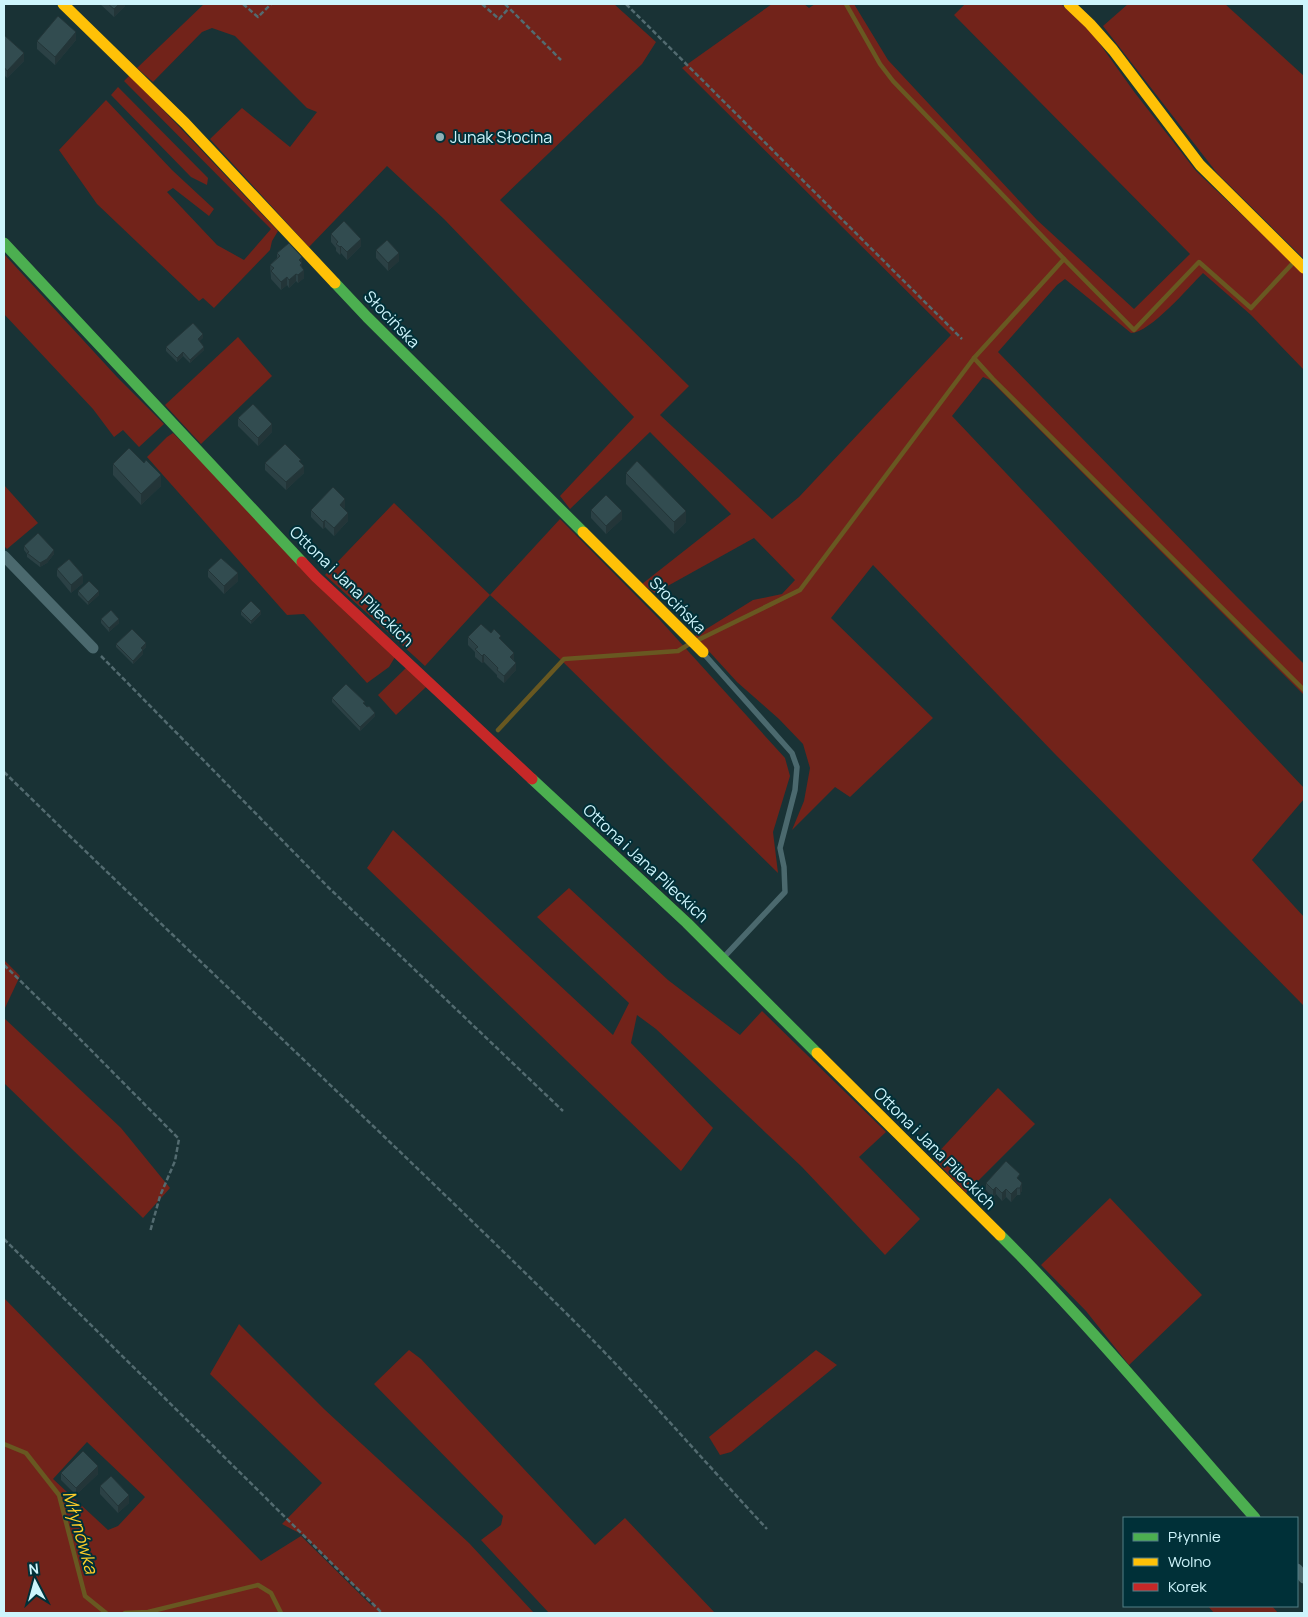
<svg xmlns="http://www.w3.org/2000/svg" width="1308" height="1617" viewBox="0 0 1308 1617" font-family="Manrope,sans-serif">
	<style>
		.green { fill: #72231a; fill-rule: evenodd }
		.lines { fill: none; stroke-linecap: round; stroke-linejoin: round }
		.stream { stroke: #685821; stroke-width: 4.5 }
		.path { stroke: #536b70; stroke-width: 2.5; stroke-dasharray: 5 2.5; stroke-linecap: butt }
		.lane { stroke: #4b696e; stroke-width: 5.5 }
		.street { stroke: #4b696e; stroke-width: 11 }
		.fast { stroke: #4caf50; stroke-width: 11 }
		.slow { stroke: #ffc107; stroke-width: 11 }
		.jam { stroke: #c62828; stroke-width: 11 }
		.wall { fill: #2b4145 }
		.shaded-wall { fill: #233538 }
		.building { fill: #324c50; stroke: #233538 }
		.poi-dot { fill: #8fb1b6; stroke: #003038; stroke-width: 2 }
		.labels { text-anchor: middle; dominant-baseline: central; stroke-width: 4; stroke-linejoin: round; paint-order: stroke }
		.poi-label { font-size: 16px; fill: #cef5fc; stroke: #003038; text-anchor: start }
		.street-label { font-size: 16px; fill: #cef5fc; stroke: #003038 }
		.water-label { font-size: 18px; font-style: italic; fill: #fdcd29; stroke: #003038 }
	</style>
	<rect width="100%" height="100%" fill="#193235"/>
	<g class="green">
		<path d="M204,4H614L656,42L642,64L500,200L689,386L660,415L772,519L799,497L951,335L682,68L772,4H804L809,8L815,4H854L888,60L1037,220L1134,309L1190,254L954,15L965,4H1061L1092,33L1135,93L1196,171L1304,274V370L1251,315L1203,273C1189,287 1150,333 1131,333L1065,279L1057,285L998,352L1236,596L1304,664V695L990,380L983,377L952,416L1304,788V799L1252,860L1304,917V1006L1053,752L873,565L831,618L933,718L850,797L835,787L792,830L804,801L810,768L803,744L779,719L737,682L695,636L753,600L782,594L795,580L754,538L655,593L642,584L731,514L650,432L570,509L560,496L634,417L444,219L387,166L309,247L210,139L242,108L290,147L317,112L307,108L235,36L212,28L202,32L153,82L137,68Z"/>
		<polygon points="1128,4 1225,4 1304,76 1304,259 1217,173 1103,26"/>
		<polygon points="130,75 278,231 272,241 270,250 214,308 203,298 199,301 97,204 59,150 106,100 172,170 214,209 209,216 173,188 167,192 217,245 244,260 271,229 124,81"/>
		<polygon points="118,87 208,178 207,185 191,177 111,95"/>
		<polygon points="4,254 117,377 164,424 139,447 123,430 114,437 93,409 4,314"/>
		<polygon points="238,337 272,376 201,444 165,405"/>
		<polygon points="173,433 395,657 389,667 367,683 304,614 287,615 147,457 167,437"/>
		<polygon points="4,485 38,523 7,549 4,546"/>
		<polygon points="394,503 490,595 560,519 659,619 785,758 790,776 773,832 778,873 562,661 490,595 425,666 325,575"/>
		<polygon points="406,668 426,687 396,715 378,695"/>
		<polygon points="393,830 613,1035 629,1003 537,917 569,888 668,980 740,1035 762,1011 886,1132 859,1157 920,1219 885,1255 802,1167 656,1029 637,1015 631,1043 713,1128 681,1171 367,868"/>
		<polygon points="4,960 20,976 4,1010"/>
		<polygon points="4,1018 121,1128 170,1188 143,1218 4,1083"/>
		<polygon points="998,1088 1035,1124 966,1193 933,1158"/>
		<polygon points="1110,1198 1202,1295 1129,1365 1086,1311 1041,1265"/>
		<path d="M4,1298L261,1561L301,1536L372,1606L373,1604L303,1535L282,1524L322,1483L210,1374L239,1324L324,1409L469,1543L534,1613H4ZM87,1442L145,1497L118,1526L108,1530L53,1479Z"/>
		<polygon points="409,1350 421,1359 595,1545 625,1518 715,1613 549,1613 481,1540 501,1525 503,1516 374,1384"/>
		<polygon points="816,1350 837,1365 731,1452 720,1455 709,1437"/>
		<polygon points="1208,1606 1272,1606 1278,1613 1214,1613"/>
	</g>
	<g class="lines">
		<g class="stream">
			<polyline points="846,4 880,64 893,81 1064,259 974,358 993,379 1304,690"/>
			<polyline points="1064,259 1134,330 1199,262 1251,308 1292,264"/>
			<polyline points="698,640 800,590 974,358"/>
			<polyline points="498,730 564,659 678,651 691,643"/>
			<polyline points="4,1444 26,1453 59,1495 85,1596 106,1613"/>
			<polyline points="125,1613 148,1612 258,1585 271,1593 281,1613"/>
		</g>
		<g class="path">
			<polyline points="243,4 258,17 271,4"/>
			<polyline points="482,4 499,19 509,8"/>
			<polyline points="505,4 561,60"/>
			<polyline points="626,4 962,339"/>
			<polyline points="101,656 329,888 563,1111"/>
			<path d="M4,772C192,956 385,1134 572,1319C640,1387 702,1459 767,1529"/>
			<polyline points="4,965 75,1034 179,1139 175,1161 160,1196 150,1232"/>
			<polyline points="4,1239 382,1613"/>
		</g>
		<polyline class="lane" points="704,654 792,753 797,767 795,790 780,848 784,867 785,892 724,957"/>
		<g class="street">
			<polyline points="4,556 93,648"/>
			<polyline points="1297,1569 1304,1578"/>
		</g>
		<g class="fast">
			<polyline points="4,243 302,562"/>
			<polyline points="335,283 367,317 583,532"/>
			<polyline points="532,779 687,923 817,1053"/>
			<path d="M1000,1235C1090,1325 1171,1423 1255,1518"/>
		</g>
		<g class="slow">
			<polyline points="63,4 185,123 335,283"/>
			<polyline points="1069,4 1090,24 1113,50 1200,165 1304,268"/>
			<polyline points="583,532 703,652"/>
			<polyline points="817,1053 1000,1235"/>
		</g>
		<polyline class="jam" points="302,562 316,577 532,779"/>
	</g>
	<g class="wall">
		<polygon points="100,4 125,4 125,6 114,17"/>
		<polygon points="4,35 24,61 7,78 4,75"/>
		<polygon points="76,40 55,65 37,49 37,41"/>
		<polygon points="331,234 361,246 347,260 341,253 340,255 336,251 336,248 331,242"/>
		<polygon points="376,250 399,261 388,271 376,258"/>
		<polygon points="277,253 302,265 302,268 304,278 298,283 296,281 289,288 287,285 281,290 271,279 270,265 277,258"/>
		<polygon points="203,338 199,341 204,350 190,363 183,356 177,362 166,351 166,347"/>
		<polygon points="238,418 272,432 258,446 238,426"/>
		<polygon points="265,463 301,463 304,473 286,490 265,470"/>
		<polygon points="113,464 161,486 141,505 113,475"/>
		<polygon points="626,473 686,522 674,534 626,484"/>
		<polygon points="345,507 344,508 348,521 334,536 325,527 323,529 311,517 311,510"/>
		<polygon points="591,510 622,519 606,534 591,518"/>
		<polygon points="24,546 54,554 47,563 40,567 27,557 27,554 24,550"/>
		<polygon points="57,569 83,583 71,593 57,576"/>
		<polygon points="208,570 238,581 224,594 208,577"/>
		<polygon points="78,591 99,595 88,605 78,595"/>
		<polygon points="241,611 261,614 251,624 241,615"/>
		<polygon points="101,619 119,623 109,632 101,623"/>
		<polygon points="491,633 501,640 514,660 516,670 504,683 497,677 497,675 484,662 482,663 475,657 475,652 468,645 468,637"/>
		<polygon points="116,644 146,647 143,650 143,654 133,664 116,647"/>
		<polygon points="332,698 365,705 375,716 360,731 332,702"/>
		<polygon points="1020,1181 1022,1190 1020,1195 1017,1195 1011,1202 1006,1197 1002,1201 996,1194 993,1197 986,1190 986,1183"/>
		<polygon points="61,1473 98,1474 76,1495 61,1480"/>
		<polygon points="100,1486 129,1503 118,1513 100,1494"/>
	</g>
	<g class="shaded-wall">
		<polygon points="119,4 125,4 125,6 114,17 114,9"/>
		<polygon points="76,32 76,40 55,65 55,57"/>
		<polygon points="24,53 24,61 7,78 7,71"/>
		<polygon points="361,239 361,246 347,260 347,252"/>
		<polygon points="341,246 341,253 340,255 340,247"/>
		<polygon points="399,253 399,261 388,271 388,263"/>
		<polygon points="302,257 302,271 300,273 299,260"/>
		<polygon points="304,270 304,278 298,283 298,275"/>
		<polygon points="296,274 296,281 289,288 289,280"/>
		<polygon points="287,277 287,285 281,290 281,282"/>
		<polygon points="203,334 203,338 198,343 198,339"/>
		<polygon points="204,347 204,350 190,363 190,360"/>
		<polygon points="183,352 183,356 177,362 177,358"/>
		<polygon points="272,424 272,432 258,446 258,438"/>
		<polygon points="304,466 304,473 286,490 286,482"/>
		<polygon points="161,475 161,486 141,505 141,494"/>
		<polygon points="345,499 345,507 340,512 340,505"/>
		<polygon points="622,511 622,519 606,534 606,526"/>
		<polygon points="686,511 686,522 674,534 674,522"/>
		<polygon points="348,513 348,521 334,536 334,528"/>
		<polygon points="325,520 325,527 323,529 323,522"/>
		<polygon points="54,550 54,554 47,563 40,567 40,563"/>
		<polygon points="238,573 238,581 224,594 224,586"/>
		<polygon points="83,575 83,583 71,593 71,585"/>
		<polygon points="99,591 99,595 88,605 88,602"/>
		<polygon points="261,611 261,614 251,624 251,621"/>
		<polygon points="119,619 119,623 109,632 109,628"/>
		<polygon points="146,643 146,647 141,652 141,648"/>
		<polygon points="143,650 143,654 133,664 133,661"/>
		<polygon points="514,653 514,660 510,657"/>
		<polygon points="484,654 484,662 482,663 482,656"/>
		<polygon points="516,663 516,670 504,683 504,676"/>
		<polygon points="375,713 375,716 360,731 360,727"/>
		<polygon points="1022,1183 1022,1190 1020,1195 1020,1188"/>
		<polygon points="996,1187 996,1194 993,1197 993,1190"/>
		<polygon points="1017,1188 1017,1195 1011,1202 1011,1194"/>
		<polygon points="1006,1189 1006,1197 1002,1201 1002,1193"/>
		<polygon points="98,1466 98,1474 76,1495 76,1488"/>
		<polygon points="129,1495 129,1503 118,1513 118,1506"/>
	</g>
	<g class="building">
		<polygon points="108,4 119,4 114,9"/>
		<polygon points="58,16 76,32 55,57 37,41"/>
		<polygon points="4,35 24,53 7,71 4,67"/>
		<polygon points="344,221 361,239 347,252 341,246 340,247 336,244 338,242 331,234"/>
		<polygon points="387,240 399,253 388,263 376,250"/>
		<polygon points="289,243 302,257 299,260 302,263 300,265 304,270 298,275 296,274 289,280 287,277 281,282 271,271 274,268 270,265 280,256 277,253"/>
		<polygon points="193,323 203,334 198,339 204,347 190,360 183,352 177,358 166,347"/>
		<polygon points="253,404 272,424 258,438 238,418"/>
		<polygon points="285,444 301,460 299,461 304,466 286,482 265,463"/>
		<polygon points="129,448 144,463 146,460 161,475 141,494 113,464"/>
		<polygon points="637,461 686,511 674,522 626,473"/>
		<polygon points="333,487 345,499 340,505 348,513 334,528 325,520 323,522 311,510"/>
		<polygon points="606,495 622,511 606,526 591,510"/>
		<polygon points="38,533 54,550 47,559 40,563 27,553 29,552 24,546"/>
		<polygon points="221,558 238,573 224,586 208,570"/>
		<polygon points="69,559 83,575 71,585 57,569"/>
		<polygon points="89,581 99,591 88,602 78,591"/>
		<polygon points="251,601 261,611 251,621 241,611"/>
		<polygon points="111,610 119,619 109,628 101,619"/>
		<polygon points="481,624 491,633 494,629 501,636 499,638 514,653 510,657 516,663 504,676 497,670 498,668 484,654 482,656 475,649 478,647 468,637"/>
		<polygon points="132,629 146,643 141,648 143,650 133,661 116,644"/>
		<polygon points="346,684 365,702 363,703 367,707 369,706 375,713 360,727 332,698"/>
		<polygon points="1006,1161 1020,1174 1017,1178 1022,1183 1020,1188 1017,1188 1011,1194 1006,1189 1002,1193 996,1187 993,1190 986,1183"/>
		<polygon points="83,1451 98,1466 76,1488 61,1473"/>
		<polygon points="111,1476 129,1495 118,1506 100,1486"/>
	</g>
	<circle class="poi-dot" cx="440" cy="137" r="5"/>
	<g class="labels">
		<g class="poi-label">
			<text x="450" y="137">Junak Słocina</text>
		</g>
		<g class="street-label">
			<text transform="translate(392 319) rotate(46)">Słocińska</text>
			<text transform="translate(352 586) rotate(44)">Ottona i Jana Pileckich</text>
			<text transform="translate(678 605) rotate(45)">Słocińska</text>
			<text transform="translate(646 863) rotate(43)">Ottona i Jana Pileckich</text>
			<text transform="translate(935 1148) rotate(45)">Ottona i Jana Pileckich</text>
		</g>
		<g class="water-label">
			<text transform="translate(81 1532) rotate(74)">Młynówka</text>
		</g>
	</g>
	<rect width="1308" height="1617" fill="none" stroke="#cef5fc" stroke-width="10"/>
	<rect x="1123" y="1517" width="175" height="90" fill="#003038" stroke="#527f86"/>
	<rect x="1133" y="1533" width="25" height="8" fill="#4caf50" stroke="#527f86"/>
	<text x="1168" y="1542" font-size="15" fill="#cef5fc">Płynnie</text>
	<rect x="1133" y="1558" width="25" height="8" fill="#ffc107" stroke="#527f86"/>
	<text x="1168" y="1567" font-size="15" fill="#cef5fc">Wolno</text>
	<rect x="1133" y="1583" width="25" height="8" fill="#c62828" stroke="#527f86"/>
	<text x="1168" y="1592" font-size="15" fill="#cef5fc">Korek</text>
	<g transform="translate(35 1582) rotate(354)" stroke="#003038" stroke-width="4" paint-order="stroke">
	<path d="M0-4L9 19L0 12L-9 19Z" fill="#cef5fc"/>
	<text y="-8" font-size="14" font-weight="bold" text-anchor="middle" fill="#cef5fc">N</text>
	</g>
</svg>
